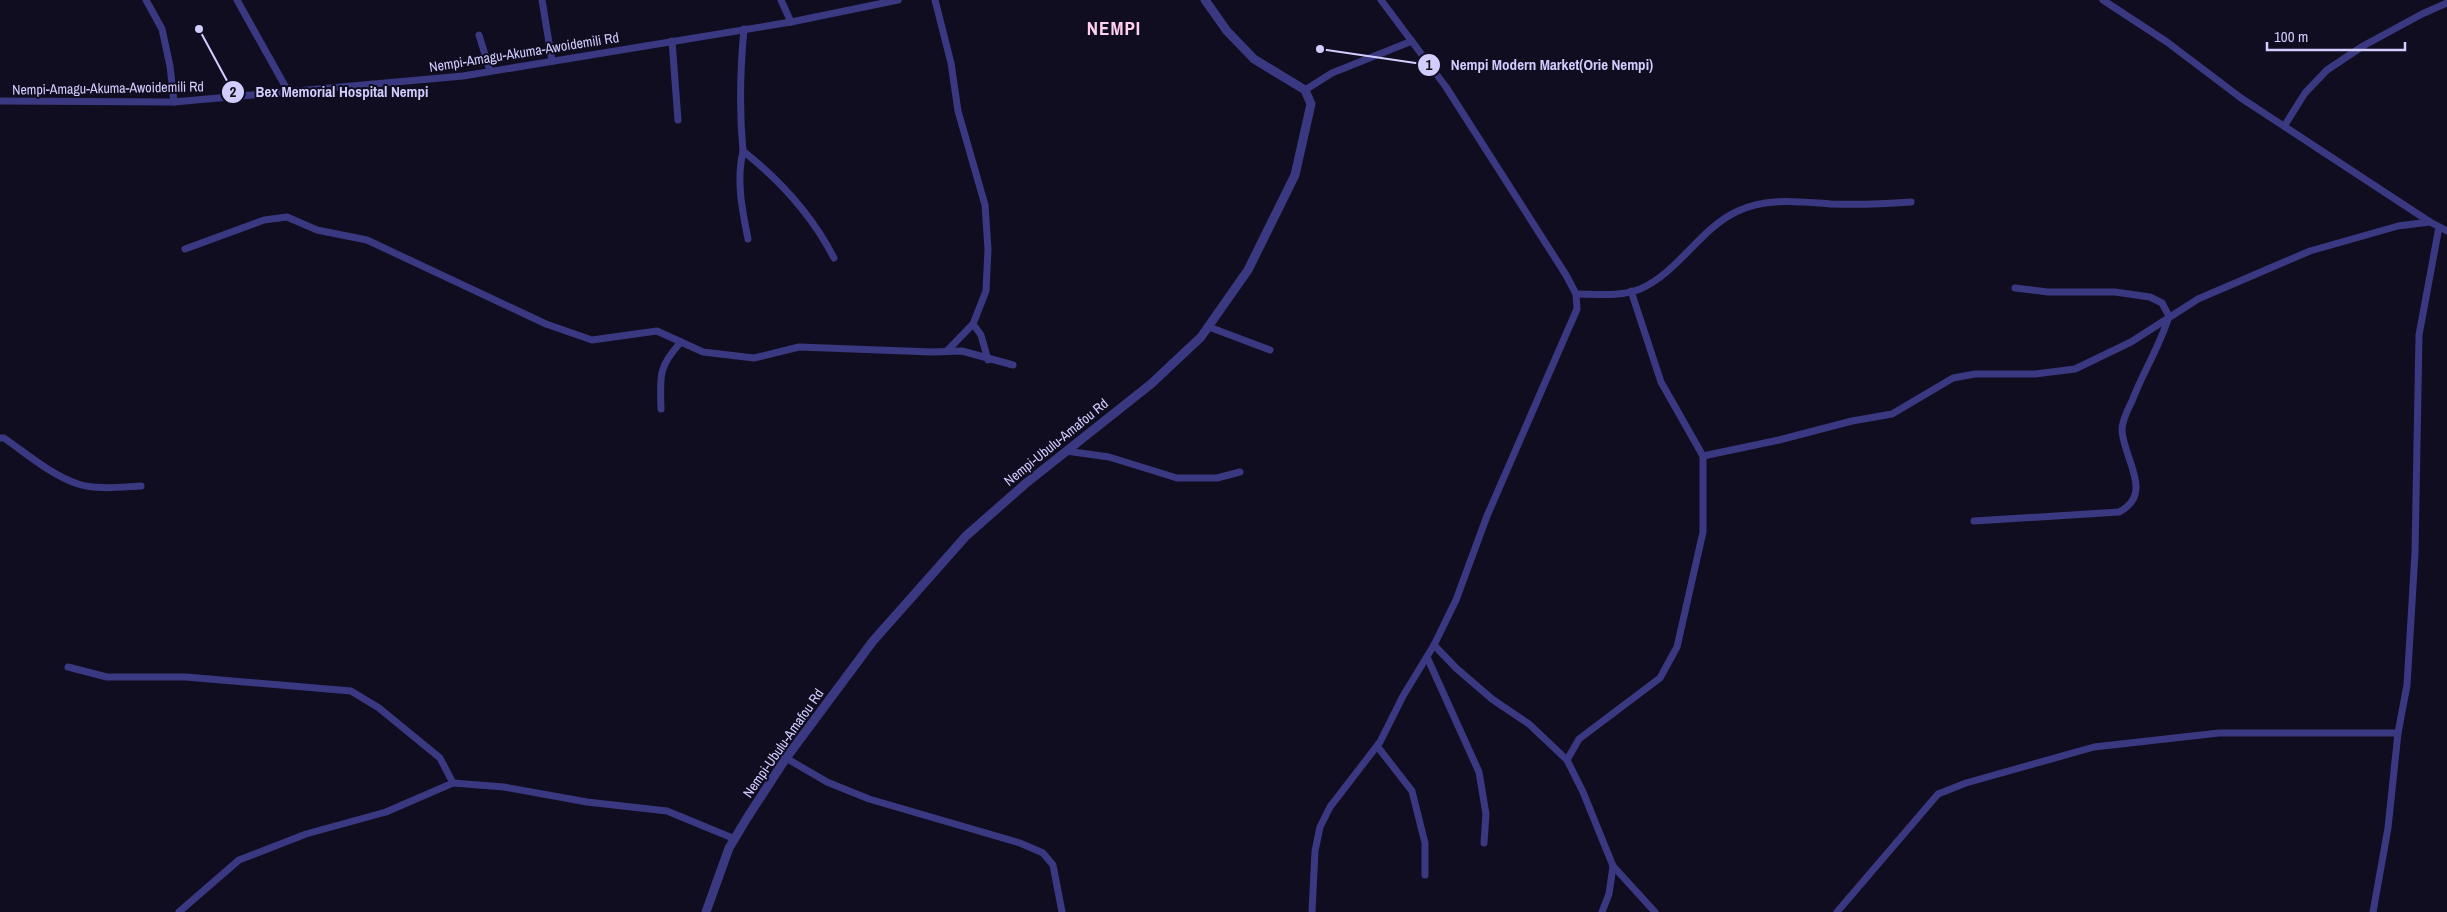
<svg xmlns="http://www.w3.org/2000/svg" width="2447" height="912" viewBox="0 0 2447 912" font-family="'Archivo Narrow',sans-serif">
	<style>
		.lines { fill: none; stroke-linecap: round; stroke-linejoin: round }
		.minor { stroke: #3a3880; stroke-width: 7 }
		.tertiary { stroke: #3a3880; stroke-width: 9 }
		.labels { text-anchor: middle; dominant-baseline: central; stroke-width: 4; stroke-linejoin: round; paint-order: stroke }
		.street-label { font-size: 14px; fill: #d2cdff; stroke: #100d21 }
		.district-label { font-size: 19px; font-weight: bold; letter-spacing: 1px; fill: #ffcfee; stroke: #100d21 }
		.leader { fill: none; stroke: #d2cdff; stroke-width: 2 }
		.callout-dot { fill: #d2cdff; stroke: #100d21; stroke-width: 2 }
		.mark-label { font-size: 15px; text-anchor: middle; font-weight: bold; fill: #111 }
		.callout-label { font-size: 15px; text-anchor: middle; font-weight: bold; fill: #d2cdff; stroke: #100d21; stroke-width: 4; stroke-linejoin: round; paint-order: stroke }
	</style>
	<rect width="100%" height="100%" fill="#100d21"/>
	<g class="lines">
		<g class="minor">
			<polyline points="146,0 162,29 170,66 174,102"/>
			<polyline points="237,0 289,93"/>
			<polyline points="542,0 552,61"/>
			<polyline points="781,0 791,22"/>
			<polyline points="935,0 951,63 958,111 985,205 988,249 986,291 973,324 947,351"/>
			<polyline points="2103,0 2167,42 2241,98 2430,222 2447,231"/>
			<path d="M744,29C740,71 739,110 743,151C781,181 812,215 834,258"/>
			<polyline points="479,35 490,71"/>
			<polyline points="672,41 678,120"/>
			<polyline points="1305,90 1332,73 1412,41"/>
			<polyline points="0,101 174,102 463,76 791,22 898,0"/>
			<polyline points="2285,125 2305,93 2327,70 2363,46 2422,14 2447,3"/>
			<path d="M743,151C736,181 742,209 748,239"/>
			<polyline points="185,249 264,220 287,217 317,230 367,240 546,324 592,340 657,331 703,352 754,358 799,347 932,352 962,351 1013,365"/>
			<path d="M1576,294C1596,294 1621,297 1640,289C1679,272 1700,228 1738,211C1768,197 1800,202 1831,204C1858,205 1884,204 1911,202"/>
			<polyline points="973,324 981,335 988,360"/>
			<polyline points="1209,327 1270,350"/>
			<path d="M661,409C660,376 658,367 681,342"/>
			<path d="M0,438H4C27,454 51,475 78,484C97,490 121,487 141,486"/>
			<polyline points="1066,451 1109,457 1177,478 1217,478 1240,472"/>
			<polyline points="1703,456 1779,440 1852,421 1892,414 1953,378 1975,374 2035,374 2075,369 2131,342 2198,299 2310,251 2398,226 2430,222"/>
			<path d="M1974,521L2119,512C2155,494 2123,458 2122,430C2122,420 2128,409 2132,401C2143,372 2160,346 2169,316L2162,303L2150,297L2115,292H2048L2015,288"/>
			<polyline points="1434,645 1456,668 1492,699 1529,724 1567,760 1583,792 1613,866 1655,912"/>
			<polyline points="1427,657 1479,772 1486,814 1484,843"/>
			<polyline points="68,667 107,677 186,677 351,691 379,708 440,758 453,783"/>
			<polyline points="1377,746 1412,791 1425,843 1425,875"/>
			<polyline points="786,758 827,782 869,799 1020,843 1043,853 1053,865 1062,912"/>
			<polyline points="1567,760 1579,739 1660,678 1677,647 1703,532 1703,456 1661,382 1631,291"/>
			<polyline points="179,912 239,860 306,834 386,812 453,783 504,787 587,802 667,811 735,839"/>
			<polyline points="1312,912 1315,851 1320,827 1330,807 1380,742 1403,696 1434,645 1456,600 1487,516 1577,309 1576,294 1566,275 1446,87 1381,0"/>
			<polyline points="1602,912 1609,894 1613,866"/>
			<polyline points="1837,912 1938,794 1966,783 2094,747 2219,733 2398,733"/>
			<polyline points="2373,912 2388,828 2398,733 2407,685 2415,553 2419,335 2439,227"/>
		</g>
		<polyline class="tertiary" points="706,912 729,848 747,818 786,758 873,641 966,536 1025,484 1151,384 1201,337 1248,270 1295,175 1311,104 1305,90 1254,59 1227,31 1205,0"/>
	</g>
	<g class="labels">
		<g class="street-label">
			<text transform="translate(524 52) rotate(-9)">Nempi-Amagu-Akuma-Awoidemili Rd</text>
			<text transform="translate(108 88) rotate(-1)">Nempi-Amagu-Akuma-Awoidemili Rd</text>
			<text transform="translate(1056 442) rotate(-39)">Nempi-Ubulu-Amafou Rd</text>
			<text transform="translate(783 743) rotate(-55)">Nempi-Ubulu-Amafou Rd</text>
		</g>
		<g class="district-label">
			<text x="1114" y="28">NEMPI</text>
		</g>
	</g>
	<path class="leader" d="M1320 49L1429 65M199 29L233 92"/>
	<g class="callout-dot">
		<circle cx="1320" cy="49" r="5"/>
		<circle cx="199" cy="29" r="5"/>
		<circle cx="1429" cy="65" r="12"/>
		<circle cx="233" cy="92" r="12"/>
	</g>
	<g class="mark-label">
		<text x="1429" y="70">1</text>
		<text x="233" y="97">2</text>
	</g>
	<g class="callout-label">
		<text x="1552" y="70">Nempi Modern Market(Orie Nempi)</text>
		<text x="342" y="97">Bex Memorial Hospital Nempi</text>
	</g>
	<path d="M2267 42v8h138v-8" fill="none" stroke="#d2cdff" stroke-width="2.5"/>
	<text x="2274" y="42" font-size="15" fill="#d2cdff" stroke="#100d21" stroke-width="4" paint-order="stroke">100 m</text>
</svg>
